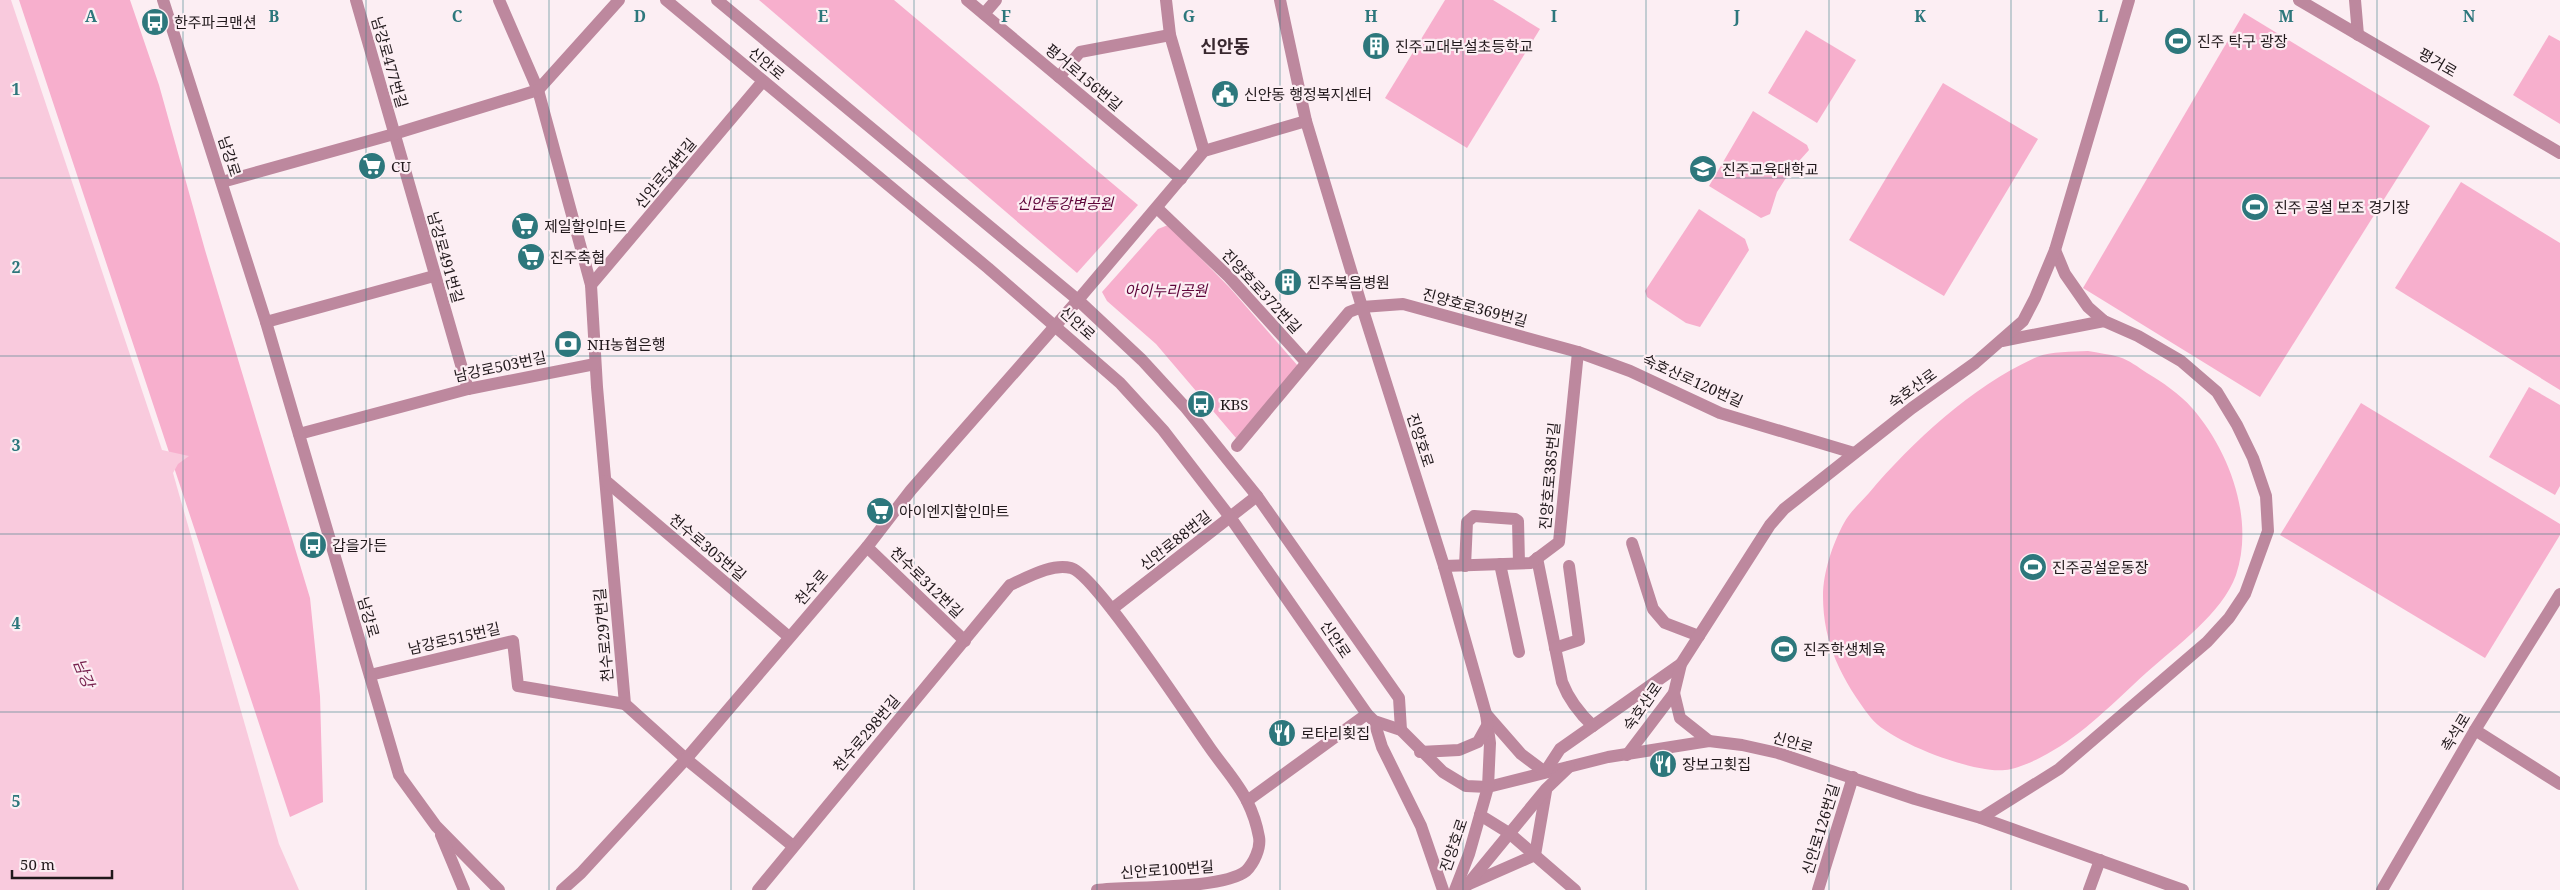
<svg xmlns="http://www.w3.org/2000/svg" width="2560" height="890" viewBox="0 0 2560 890" font-family="'Noto Serif','Noto Sans KR',serif">
	<style>
		.green { fill: #f7afcd }
		.water { fill: #f9cadd }
		.lines { fill: none; stroke-linecap: round; stroke-linejoin: round }
		.minor { stroke: #bd889e; stroke-width: 12 }
		.tertiary { stroke: #bd889e; stroke-width: 12 }
		.grid { fill: none; stroke: #2d777c; stroke-width: 1; stroke-opacity: 0.55 }
		.labels { text-anchor: middle; dominant-baseline: central; stroke-width: 4.5; stroke-linejoin: round; paint-order: stroke }
		.poi-label { font-size: 15px; fill: #20181b; stroke: #fceef3; text-anchor: start }
		.street-label { font-size: 15px; fill: #20181b; stroke: #fceef3 }
		.park-label { font-size: 15px; font-style: italic; fill: #5d0338; stroke: #fceef3 }
		.water-label { font-size: 16px; font-style: italic; fill: #78234f; stroke: #fceef3 }
		.quarter-label { font-size: 18px; font-weight: bold; fill: #39282f; stroke: #fceef3 }
		.grid-label { font-size: 16px; text-anchor: middle; font-weight: bold; fill: #2d777c; stroke: #fceef3; stroke-width: 4.5; stroke-linejoin: round; paint-order: stroke }
	</style>
	<rect width="100%" height="100%" fill="#fceef3"/>
	<g class="green">
		<polygon points="19,0 130,0 159,85 205,250 310,598 320,696 323,802 290,817"/>
		<polygon points="759,0 894,0 1138,205 1077,273"/>
		<polygon points="1445,0 1493,0 1540,29 1467,148 1385,98"/>
		<polygon points="2244,13 2430,126 2260,397 2083,288"/>
		<polygon points="1806,30 1856,60 1817,123 1768,93"/>
		<polygon points="2549,35 2560,41 2560,124 2513,95"/>
		<polygon points="1943,83 2038,139 1944,296 1849,240"/>
		<polygon points="1753,111 1807,145 1809,150 1791,170 1777,192 1770,214 1761,218 1709,186"/>
		<polygon points="2461,182 2560,243 2560,390 2395,288"/>
		<polygon points="1699,209 1745,239 1749,250 1700,327 1686,323 1647,297 1645,291"/>
		<polygon points="1168,225 1230,288 1298,366 1236,438 1156,344 1107,301 1102,292 1158,229"/>
		<path d="M2088,351C2098,353 2109,354 2119,357C2129,360 2138,367 2147,373C2162,382 2180,394 2192,408C2229,450 2255,519 2236,575C2222,614 2176,646 2146,673C2115,701 2084,734 2047,754C2036,760 2018,769 2005,770C1975,774 1890,742 1871,718C1842,680 1823,644 1823,596C1823,572 1833,543 1844,523C1850,512 1861,502 1869,493C1913,441 1974,385 2037,357C2051,351 2072,352 2088,351Z"/>
		<polygon points="2529,387 2560,405 2560,486 2555,495 2489,457"/>
		<polygon points="2361,403 2560,524 2560,535 2485,658 2280,535"/>
	</g>
	<polygon class="water" points="0,0 11,0 162,450 189,456 178,464 173,473 279,844 299,890 0,890"/>
	<g class="lines">
		<g class="minor">
			<polyline points="356,0 468,389"/>
			<polyline points="499,0 538,90 591,285"/>
			<polyline points="967,0 1181,179"/>
			<polyline points="1166,0 1170,35 1204,151"/>
			<polyline points="2355,0 2358,35"/>
			<polyline points="984,14 996,0"/>
			<polyline points="1059,77 1080,52 1170,35"/>
			<polyline points="763,81 591,285 597,387 625,704 686,759 793,846"/>
			<polyline points="538,90 619,0"/>
			<polyline points="222,182 394,134 538,90"/>
			<polyline points="1157,208 1229,277 1306,362"/>
			<polyline points="1078,300 1204,151 1306,121"/>
			<polyline points="266,322 434,276"/>
			<polyline points="2002,341 2104,321"/>
			<polyline points="299,434 468,389 595,364"/>
			<polyline points="1237,446 1349,312 1362,307 1403,304 1578,352 1630,371 1720,413 1854,453"/>
			<polyline points="606,481 789,637"/>
			<polyline points="1632,543 1653,609 1665,623 1699,636"/>
			<polyline points="867,547 965,641"/>
			<path d="M1537,558L1562,682C1569,700 1579,713 1593,726"/>
			<polyline points="1500,564 1519,652"/>
			<polyline points="1444,566 1531,563 1559,542 1578,352"/>
			<polyline points="1465,566 1467,522 1474,516 1515,519 1518,521 1519,563"/>
			<polyline points="1112,609 1257,496"/>
			<polyline points="1555,648 1579,640 1569,566"/>
			<polyline points="370,675 513,641 518,686 625,704"/>
			<polyline points="2475,730 2560,784"/>
			<polyline points="1247,801 1367,714"/>
			<polyline points="1480,815 1509,833 1575,890"/>
			<polyline points="1981,818 2059,769 2207,642 2229,618 2245,594 2268,531 2266,496 2253,458 2237,425 2217,392 2181,361 2138,336 2104,321 2088,307 2065,274 2055,250"/>
			<path d="M758,890L1010,585C1028,577 1052,563 1071,568C1095,574 1188,717 1208,745C1220,763 1237,781 1247,801C1252,811 1257,826 1259,837C1261,848 1254,863 1246,871C1222,890 1130,886 1097,890"/>
			<polyline points="1818,890 1853,777"/>
			<polyline points="2089,890 2100,860"/>
		</g>
		<g class="tertiary">
			<polyline points="163,0 266,322 399,775 436,826 499,890"/>
			<polyline points="666,0 988,268 1120,383 1163,430 1230,517 1367,714 1374,721 1401,730 1443,772 1466,786 1488,787 1608,757 1709,741 1742,745 1778,753 1915,799 1981,818 2183,890"/>
			<polyline points="717,0 1078,300 1142,360 1186,408 1257,496 1399,698 1401,730"/>
			<polyline points="1280,0 1306,121 1362,307 1444,566 1486,714 1490,743 1488,787 1469,854 1455,890"/>
			<polyline points="2299,0 2560,153"/>
			<polyline points="1674,693 1680,718 1709,741"/>
			<polyline points="1486,714 1521,754 1545,772 1560,749 1681,664"/>
			<polyline points="1374,721 1382,747 1421,826 1443,890"/>
			<polyline points="1420,752 1459,750 1478,742 1488,724"/>
			<polyline points="1627,755 1674,693 1681,664 1770,525 1784,509 1912,408 1975,363 2023,321 2035,298 2055,250 2129,0"/>
			<polyline points="441,835 464,890"/>
			<polyline points="1469,884 1535,855 1546,791"/>
			<polyline points="562,890 581,873 686,759 867,547 911,490 1078,300"/>
			<polyline points="1463,890 1546,789 1569,767"/>
			<polyline points="2382,890 2475,730 2560,594"/>
		</g>
	</g>
	<path class="grid" d="M183,0V890M366,0V890M549,0V890M731,0V890M914,0V890M1097,0V890M1280,0V890M1463,0V890M1646,0V890M1829,0V890M2011,0V890M2194,0V890M2377,0V890M0,178H2560M0,356H2560M0,534H2560M0,712H2560"/>
	<defs>
		<g id="bus-disc" transform="scale(1.4375)"><circle r="9.5" fill="#2d777c" stroke="#fceef3"/><path d="M-5-6H5V4H4V6H2V4H-2V6H-4V4H-5ZM-3.5-4V0h7V-4ZM-3.5 1.2v1.5H-2V1.2ZM2 1.2v1.5H3.5V1.2Z" fill="#fff"/></g>
		<g id="stadium-disc" transform="scale(1.4375)"><circle r="9.5" fill="#2d777c" stroke="#fceef3"/><path d="M0-5a6.5 5 0 1 0 0 10a6.5 5 0 1 0 0-10ZM-3.5-1.8h7v3.6h-7Z" fill="#fff"/></g>
		<g id="building-disc" transform="scale(1.4375)"><circle r="9.5" fill="#2d777c" stroke="#fceef3"/><path d="M-4-6H4V6H1V3H-1V6H-4ZM-2.5-4.3h1.7v1.8h-1.7ZM.8-4.3h1.7v1.8H.8ZM-2.5-1h1.7V.8h-1.7ZM.8-1h1.7V.8H.8Z" fill="#fff"/></g>
		<g id="civic-disc" transform="scale(1.4375)"><circle r="9.5" fill="#2d777c" stroke="#fceef3"/><path d="M-.6-6.5H3V-4.5H.6V-3L4-1V1h2V6H-6V1h2V-1L-.6-3ZM-1.2 2.5V6h2.4V2.5Z" fill="#fff"/></g>
		<g id="supermarket-disc" transform="scale(1.4375)"><circle r="9.5" fill="#2d777c" stroke="#fceef3"/><path d="M-6-5.5h2.5l.6 2H6L4.5 2H-2.5L-4.4-4H-6ZM-1.5 3.2a1.3 1.3 0 1 0 .1 0ZM3 3.2a1.3 1.3 0 1 0 .1 0Z" fill="#fff"/></g>
		<g id="university-disc" transform="scale(1.4375)"><circle r="9.5" fill="#2d777c" stroke="#fceef3"/><path d="M0-5L7-2L0 1L-7-2ZM-4 1L0 2.5L4 1V4Q0 6-4 4Z" fill="#fff"/></g>
		<g id="bank-disc" transform="scale(1.4375)"><circle r="9.5" fill="#2d777c" stroke="#fceef3"/><path d="M-6-4H6V4H-6ZM0-2.3a2.3 2.3 0 1 0 0 4.6a2.3 2.3 0 1 0 0-4.6Z" fill="#fff"/></g>
		<g id="restaurant-disc" transform="scale(1.4375)"><circle r="9.5" fill="#2d777c" stroke="#fceef3"/><path d="M-5-6h1v4h1v-4h1v4h1v-4h1v5L-1.5 .5V6h-2V.5L-5-1ZM5-6V6H3V1.5H1.5Q1.5-4 5-6Z" fill="#fff"/></g>
	</defs>
	<g fill-rule="evenodd">
		<use href="#bus-disc" x="155" y="22"/>
		<use href="#stadium-disc" x="2178" y="41"/>
		<use href="#building-disc" x="1376" y="46"/>
		<use href="#civic-disc" x="1225" y="94"/>
		<use href="#supermarket-disc" x="372" y="166"/>
		<use href="#university-disc" x="1703" y="169"/>
		<use href="#stadium-disc" x="2255" y="207"/>
		<use href="#supermarket-disc" x="525" y="226"/>
		<use href="#supermarket-disc" x="531" y="257"/>
		<use href="#building-disc" x="1288" y="282"/>
		<use href="#bank-disc" x="568" y="344"/>
		<use href="#bus-disc" x="1201" y="404"/>
		<use href="#supermarket-disc" x="880" y="511"/>
		<use href="#bus-disc" x="313" y="545"/>
		<use href="#stadium-disc" x="2033" y="567"/>
		<use href="#stadium-disc" x="1784" y="649"/>
		<use href="#restaurant-disc" x="1282" y="733"/>
		<use href="#restaurant-disc" x="1663" y="764"/>
	</g>
	<g class="labels">
		<g class="poi-label">
			<text x="174" y="22">한주파크맨션</text>
			<text x="2197" y="41">진주 탁구 광장</text>
			<text x="1395" y="46">진주교대부설초등학교</text>
			<text x="1244" y="94">신안동 행정복지센터</text>
			<text x="391" y="166">CU</text>
			<text x="1722" y="169">진주교육대학교</text>
			<text x="2274" y="207">진주 공설 보조 경기장</text>
			<text x="544" y="226">제일할인마트</text>
			<text x="550" y="257">진주축협</text>
			<text x="1307" y="282">진주복음병원</text>
			<text x="587" y="344">NH농협은행</text>
			<text x="1220" y="404">KBS</text>
			<text x="899" y="511">아이엔지할인마트</text>
			<text x="332" y="545">갑을가든</text>
			<text x="2052" y="567">진주공설운동장</text>
			<text x="1803" y="649">진주학생체육</text>
			<text x="1301" y="733">로타리횟집</text>
			<text x="1682" y="764">장보고횟집</text>
		</g>
		<g class="street-label">
			<text transform="translate(390 62) rotate(74)">남강로477번길</text>
			<text transform="translate(2438 62) rotate(30)">평거로</text>
			<text transform="translate(767 63) rotate(40)">신안로</text>
			<text transform="translate(1084 77) rotate(40)">평거로156번길</text>
			<text transform="translate(230 156) rotate(72)">남강로</text>
			<text transform="translate(665 173) rotate(-50)">신안로54번길</text>
			<text transform="translate(446 257) rotate(74)">남강로491번길</text>
			<text transform="translate(1262 291) rotate(47)">진양호로372번길</text>
			<text transform="translate(1475 307) rotate(15)">진양호로369번길</text>
			<text transform="translate(1078 323) rotate(42)">신안로</text>
			<text transform="translate(500 366) rotate(-12)">남강로503번길</text>
			<text transform="translate(1693 380) rotate(24)">숙호산로120번길</text>
			<text transform="translate(1912 388) rotate(-36)">숙호산로</text>
			<text transform="translate(1421 440) rotate(72)">진양호로</text>
			<text transform="translate(1549 476) rotate(-85)">진양호로385번길</text>
			<text transform="translate(1175 540) rotate(-38)">신안로88번길</text>
			<text transform="translate(708 547) rotate(40)">천수로305번길</text>
			<text transform="translate(927 582) rotate(44)">천수로312번길</text>
			<text transform="translate(811 587) rotate(-49)">천수로</text>
			<text transform="translate(369 617) rotate(74)">남강로</text>
			<text transform="translate(603 635) rotate(-95)">천수로297번길</text>
			<text transform="translate(454 638) rotate(-13)">남강로515번길</text>
			<text transform="translate(1336 639) rotate(56)">신안로</text>
			<text transform="translate(1642 706) rotate(-55)">숙호산로</text>
			<text transform="translate(2455 732) rotate(-59)">촉석로</text>
			<text transform="translate(866 733) rotate(-50)">천수로298번길</text>
			<text transform="translate(1793 742) rotate(16)">신안로</text>
			<text transform="translate(1820 829) rotate(-73)">신안로126번길</text>
			<text transform="translate(1453 845) rotate(-71)">진양호로</text>
			<text transform="translate(1167 869) rotate(-4)">신안로100번길</text>
		</g>
		<g class="park-label">
			<text x="1065" y="203">신안동강변공원</text>
			<text x="1166" y="290">아이누리공원</text>
		</g>
		<g class="water-label">
			<text transform="translate(84 673) rotate(68)">남강</text>
		</g>
		<g class="quarter-label">
			<text x="1225" y="46">신안동</text>
		</g>
	</g>
	<g class="grid-label">
		<text x="91" y="22">A</text>
		<text x="274" y="22">B</text>
		<text x="457" y="22">C</text>
		<text x="640" y="22">D</text>
		<text x="823" y="22">E</text>
		<text x="1006" y="22">F</text>
		<text x="1189" y="22">G</text>
		<text x="1371" y="22">H</text>
		<text x="1554" y="22">I</text>
		<text x="1737" y="22">J</text>
		<text x="1920" y="22">K</text>
		<text x="2103" y="22">L</text>
		<text x="2286" y="22">M</text>
		<text x="2469" y="22">N</text>
		<text x="16" y="95">1</text>
		<text x="16" y="273">2</text>
		<text x="16" y="451">3</text>
		<text x="16" y="629">4</text>
		<text x="16" y="807">5</text>
	</g>
	<path d="M12 870v8h100v-8" fill="none" stroke="#20181b" stroke-width="2.5"/>
	<text x="20" y="870" font-size="15" fill="#20181b" stroke="#fceef3" stroke-width="4" paint-order="stroke">50 m</text>
</svg>
